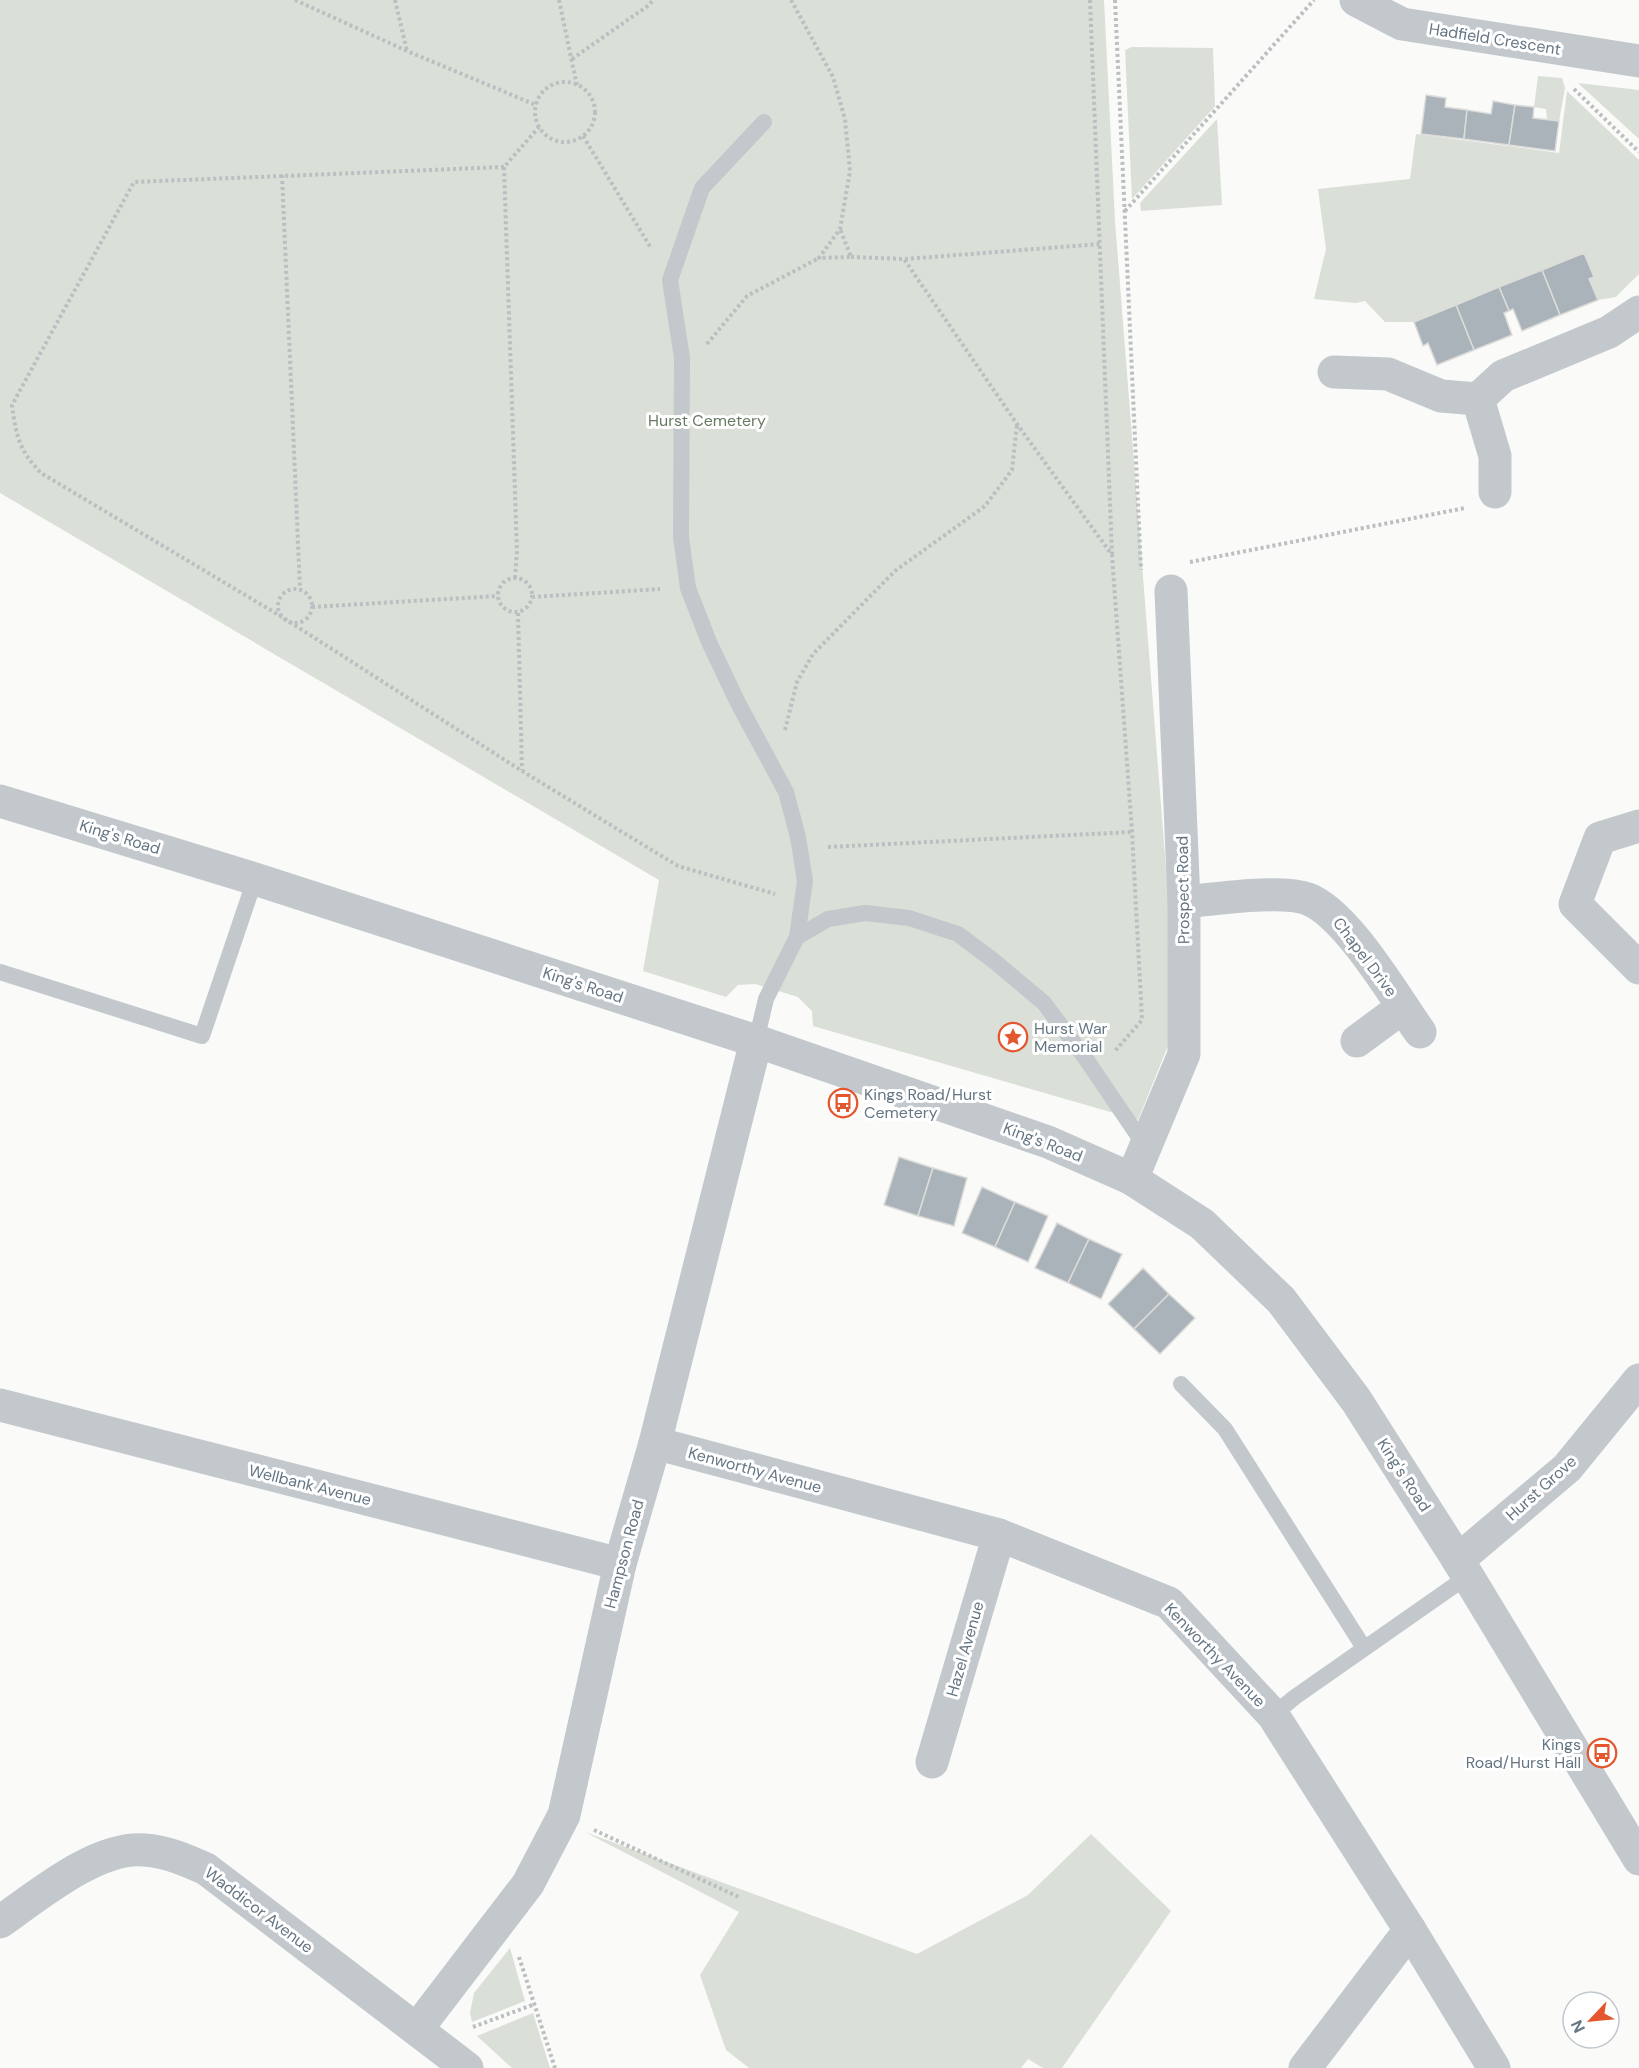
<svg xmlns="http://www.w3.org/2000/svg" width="1639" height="2068" viewBox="0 0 1639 2068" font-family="'DM Sans',sans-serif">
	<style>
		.green { fill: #dadfd7 }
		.building { fill: #aab3b9; stroke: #dcdcda; stroke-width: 1.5 }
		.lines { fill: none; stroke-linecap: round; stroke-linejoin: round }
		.path { stroke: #bbbfc2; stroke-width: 4; stroke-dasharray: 3 3; stroke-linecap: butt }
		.service { stroke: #c3c8cc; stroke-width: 16 }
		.minor { stroke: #c3c8cc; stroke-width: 33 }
		.labels { text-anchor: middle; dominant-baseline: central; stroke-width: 6; stroke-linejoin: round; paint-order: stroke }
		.street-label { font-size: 16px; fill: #657683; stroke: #fff }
		.park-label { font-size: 16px; fill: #687a64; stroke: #fff }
		.poi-label { font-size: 16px; fill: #657683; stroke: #fff; text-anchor: start }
	</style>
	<rect width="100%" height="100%" fill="#fafaf8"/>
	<g class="green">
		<polygon points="0,0 1104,0 1115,221 1178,1021 1138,1120 813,1026 812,1011 798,997 755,984 738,985 726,997 643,971 659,880 0,493"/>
		<polygon points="1132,47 1213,48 1215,106 1132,199 1125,50"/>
		<polygon points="1538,76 1562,78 1565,88 1559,121 1547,119 1546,109 1534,107"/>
		<polygon points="1578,83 1639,90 1639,139"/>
		<polygon points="1567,91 1639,160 1639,274 1616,297 1598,300 1589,279 1594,277 1584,253 1414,322 1385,322 1365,301 1356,303 1314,299 1326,249 1318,189 1410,179 1416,134 1559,153"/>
		<polygon points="1217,119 1222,205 1141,211 1140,203"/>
		<polygon points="585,1832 917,1954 1028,1895 1091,1834 1171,1911 1062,2068 1043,2068 1028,2059 1021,2068 749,2068 726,2050 700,1975 739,1912"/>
		<polygon points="510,1948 525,2001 472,2022 470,2013 474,1993"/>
		<polygon points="533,2013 550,2068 512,2068 477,2036"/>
	</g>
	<g class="building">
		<polygon points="1426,95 1446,98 1445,107 1467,110 1464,139 1421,134"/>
		<polygon points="1493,101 1515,105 1509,145 1464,139 1467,110 1491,114"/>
		<polygon points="1515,105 1534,107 1533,118 1559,121 1555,151 1509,145"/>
		<polygon points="1584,253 1594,277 1589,279 1598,300 1560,315 1542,270"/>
		<polygon points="1542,270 1560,315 1522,331 1513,309 1509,311 1499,287"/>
		<polygon points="1499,287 1509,311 1504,313 1512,335 1474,350 1456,305"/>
		<polygon points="1456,305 1474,350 1437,365 1428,343 1423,346 1414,322"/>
		<polygon points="899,1157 933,1168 918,1216 884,1205"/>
		<polygon points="933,1168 967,1178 954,1226 918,1216"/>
		<polygon points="982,1187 1015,1202 995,1247 962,1233"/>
		<polygon points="1015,1202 1048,1216 1028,1262 995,1247"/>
		<polygon points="1057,1223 1089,1239 1068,1283 1035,1268"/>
		<polygon points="1089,1239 1122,1254 1101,1299 1068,1283"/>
		<polygon points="1143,1268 1169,1294 1134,1329 1108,1304"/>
		<polygon points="1169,1294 1195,1318 1160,1354 1134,1329"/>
	</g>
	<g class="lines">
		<g class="path">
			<polyline points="295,0 407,51 536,105"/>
			<polyline points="395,0 407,51"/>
			<polyline points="559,0 577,86"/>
			<polyline points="791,0 833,77 845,119 850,171 840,229 819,258 851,257 840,229"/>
			<polyline points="1090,0 1112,554"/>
			<polyline points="1115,0 1141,570"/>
			<polyline points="572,59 649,5 653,0"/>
			<circle cx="565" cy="112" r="30"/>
			<polyline points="1574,89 1639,152"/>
			<polyline points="583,136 651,248"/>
			<path d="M504,167L134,182L12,405C16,436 19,450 41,473L282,617L522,771L678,866L775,894"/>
			<polyline points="282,175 300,589"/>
			<polyline points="1125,211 1314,0"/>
			<polyline points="851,257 904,259 1017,424 1112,555 1132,832 1142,1020 1114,1052"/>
			<polyline points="905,259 1100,244"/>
			<polyline points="707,344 747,296 819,258"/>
			<polyline points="1190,562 1465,508"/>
			<circle cx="515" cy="595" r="17"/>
			<polyline points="515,578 517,552 504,167 539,127"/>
			<circle cx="295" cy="606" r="17"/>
			<polyline points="532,597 660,589"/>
			<polyline points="312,607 498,596"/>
			<polyline points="518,613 522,770"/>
			<polyline points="785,730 797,682 813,654 895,571 985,506 1012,470 1017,424"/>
			<polyline points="828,847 1132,832"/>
			<polyline points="594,1830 741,1898"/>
			<polyline points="519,1957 555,2068"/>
			<polyline points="473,2027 535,2004"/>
		</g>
		<g class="service">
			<polyline points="764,122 702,188 670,280 682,358 681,537 688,588 709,642 738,703 786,792 798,837 805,881 797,937"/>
			<polyline points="0,972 202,1036 255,879"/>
			<polyline points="756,1041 766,999 797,937 828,919 865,913 909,918 958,934 994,961 1044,1003 1086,1059 1145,1146"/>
			<polyline points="1181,1384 1225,1429 1364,1648"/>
			<polyline points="1273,1715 1295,1697 1468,1576"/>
		</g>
		<g class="minor">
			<polyline points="1356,0 1402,24 1639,61"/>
			<polyline points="1334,372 1388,374 1441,396 1478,399 1503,376 1609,332 1639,312"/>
			<polyline points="1478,399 1495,456 1495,492"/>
			<polyline points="0,801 255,879 756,1041 1048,1142 1132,1179 1202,1224 1281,1300 1356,1400 1458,1560 1639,1859"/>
			<polyline points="1639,826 1600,838 1575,904 1639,968"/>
			<path d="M1184,902C1216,899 1281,889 1308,899C1347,914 1395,997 1420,1032"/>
			<polyline points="1357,1041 1403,1007"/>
			<polyline points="1132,1179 1184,1054 1184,902 1171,591"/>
			<polyline points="0,1405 620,1564"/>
			<polyline points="655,1443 999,1535 1169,1603 1273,1715 1410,1930 1494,2068"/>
			<polyline points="1458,1560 1567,1468 1639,1380"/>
			<polyline points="932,1762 999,1535"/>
			<path d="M0,1922C37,1896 98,1845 145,1850C168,1852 186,1860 206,1869L467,2068"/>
			<polyline points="417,2029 528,1884 564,1815 620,1564 655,1443 756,1041"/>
			<polyline points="1305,2068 1410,1930"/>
		</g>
	</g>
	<defs>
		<g id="sight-ring" transform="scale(1.5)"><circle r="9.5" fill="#fff" stroke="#e4572e" stroke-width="1.5"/><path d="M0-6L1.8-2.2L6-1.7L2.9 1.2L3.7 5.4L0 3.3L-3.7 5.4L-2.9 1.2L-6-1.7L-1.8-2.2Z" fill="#e4572e"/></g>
		<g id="bus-ring" transform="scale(1.5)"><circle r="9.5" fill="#fff" stroke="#e4572e" stroke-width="1.5"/><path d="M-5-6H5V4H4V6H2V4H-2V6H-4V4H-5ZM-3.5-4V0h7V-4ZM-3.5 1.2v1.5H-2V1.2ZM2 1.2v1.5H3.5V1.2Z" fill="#e4572e"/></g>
	</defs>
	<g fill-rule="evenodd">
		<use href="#sight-ring" x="1013" y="1037"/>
		<use href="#bus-ring" x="843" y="1103"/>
		<use href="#bus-ring" x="1602" y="1753"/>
	</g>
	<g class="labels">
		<g class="street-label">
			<text transform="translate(1495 39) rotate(9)">Hadfield Crescent</text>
			<text transform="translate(120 837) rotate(17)">King's Road</text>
			<text transform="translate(1183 890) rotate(-91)">Prospect Road</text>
			<text transform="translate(1365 957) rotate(53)">Chapel Drive</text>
			<text transform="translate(583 985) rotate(18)">King's Road</text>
			<text transform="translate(1043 1142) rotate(21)">King's Road</text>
			<text transform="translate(755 1470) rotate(15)">Kenworthy Avenue</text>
			<text transform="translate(1404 1475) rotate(57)">King's Road</text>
			<text transform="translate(310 1485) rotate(14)">Wellbank Avenue</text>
			<text transform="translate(1541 1488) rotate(-42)">Hurst Grove</text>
			<text transform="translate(624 1554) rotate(-75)">Hampson Road</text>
			<text transform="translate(965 1649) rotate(-74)">Hazel Avenue</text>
			<text transform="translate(1215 1655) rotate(46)">Kenworthy Avenue</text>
			<text transform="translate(259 1910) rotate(37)">Waddicor Avenue</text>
		</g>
		<g class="park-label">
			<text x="707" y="420">Hurst Cemetery</text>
		</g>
		<g class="poi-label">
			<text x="1034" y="1028">Hurst War<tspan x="1034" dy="18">Memorial</tspan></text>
			<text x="864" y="1094">Kings Road/Hurst<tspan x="864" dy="18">Cemetery</tspan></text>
			<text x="1581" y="1744" text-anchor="end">Kings<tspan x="1581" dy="18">Road/Hurst Hall</tspan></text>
		</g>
	</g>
	<g transform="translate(1591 2020) rotate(244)"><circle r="28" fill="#ffffff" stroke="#c1c8cd" stroke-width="1.5"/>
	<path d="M0-4.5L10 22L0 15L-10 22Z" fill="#e4572e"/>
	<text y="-9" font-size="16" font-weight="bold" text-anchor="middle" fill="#657683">N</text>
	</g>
</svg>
